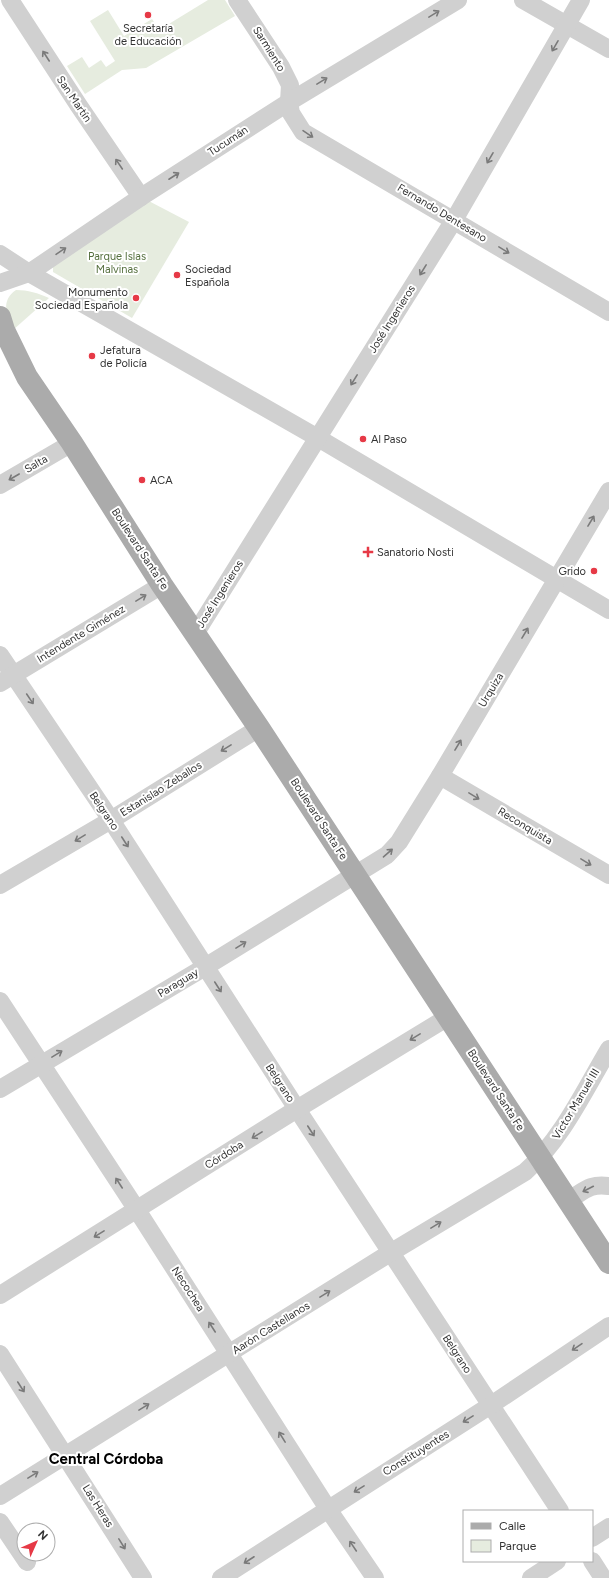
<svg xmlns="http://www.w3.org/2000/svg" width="609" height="1578" viewBox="0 0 609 1578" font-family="Figtree,sans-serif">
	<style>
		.green { fill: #e6ecdf }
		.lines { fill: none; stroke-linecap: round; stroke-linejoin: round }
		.minor { stroke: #d0d0d0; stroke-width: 18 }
		.major { stroke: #ababab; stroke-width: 22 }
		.oneway { stroke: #7a7a7a }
		.poi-dot { fill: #e63946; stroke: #fff; stroke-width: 1.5 }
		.labels { text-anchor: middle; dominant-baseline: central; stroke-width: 4; stroke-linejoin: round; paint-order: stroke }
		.poi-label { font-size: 11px; fill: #333; stroke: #fff; text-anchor: start }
		.street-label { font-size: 11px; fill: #333; stroke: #fff }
		.park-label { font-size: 11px; fill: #56703f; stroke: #fff }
		.district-label { font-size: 15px; font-weight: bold; fill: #000; stroke: #fff }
	</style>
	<rect width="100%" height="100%" fill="#fff"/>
	<g class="green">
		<polygon points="208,0 225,0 235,16 146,68 122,70 85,94 67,66 82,57 89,68 101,60 106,67 115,61 90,21 108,10 124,36 152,19 159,30"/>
		<polygon points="143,198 189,222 132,318 53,272 53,262"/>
		<path d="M16,290C28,290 38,293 49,298L13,330C7,315 0,301 16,290Z"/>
	</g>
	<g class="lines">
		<g class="minor">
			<polyline points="10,0 79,106 141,197"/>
			<polyline points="237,0 281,67 290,85 289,102 291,113 303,132 609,312"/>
			<polyline points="523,0 609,49"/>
			<polyline points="0,254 29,273 318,438 609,610"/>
			<polyline points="0,283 29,273 141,197 289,102 458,0"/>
			<polyline points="0,485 72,443"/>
			<polyline points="195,634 454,220 581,0"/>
			<polyline points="0,655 111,820 297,1109 560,1511"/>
			<polyline points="0,683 162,585"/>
			<polyline points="440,776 609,875"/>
			<polyline points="0,885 111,820 259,728"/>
			<polyline points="0,1001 137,1210 328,1509 375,1578"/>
			<polyline points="0,1089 205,967 387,855 399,842 440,776 609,491"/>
			<path d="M569,1200C584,1191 590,1183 609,1186"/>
			<polyline points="0,1295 297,1109 448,1017"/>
			<polyline points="0,1354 143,1578"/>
			<path d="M0,1496L390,1253L525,1172C562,1139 584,1091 609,1049"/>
			<polyline points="0,1522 27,1562"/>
			<polyline points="592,1538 609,1527"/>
			<polyline points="592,1561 603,1578"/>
			<polyline points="221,1578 491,1405 609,1326"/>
			<polyline points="531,1578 557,1561"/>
		</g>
		<polyline class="major" points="0,317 4,330 27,377 72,443 162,585 259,728 609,1263"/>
	</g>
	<defs><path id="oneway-shaft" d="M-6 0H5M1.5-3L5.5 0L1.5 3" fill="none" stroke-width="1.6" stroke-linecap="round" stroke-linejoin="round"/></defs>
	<g class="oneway">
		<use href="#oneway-shaft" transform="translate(434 14) rotate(-31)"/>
		<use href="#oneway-shaft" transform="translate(555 46) rotate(120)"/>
		<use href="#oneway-shaft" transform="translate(46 56) rotate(-123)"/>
		<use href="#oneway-shaft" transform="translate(322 81) rotate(-31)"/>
		<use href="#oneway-shaft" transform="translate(308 134) rotate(34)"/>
		<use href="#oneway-shaft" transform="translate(490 158) rotate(120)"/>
		<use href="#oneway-shaft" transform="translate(119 164) rotate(-124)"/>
		<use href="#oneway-shaft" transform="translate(174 176) rotate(-33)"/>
		<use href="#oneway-shaft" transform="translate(504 250) rotate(31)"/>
		<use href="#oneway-shaft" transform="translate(61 251) rotate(-34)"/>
		<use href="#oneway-shaft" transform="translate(423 270) rotate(122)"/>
		<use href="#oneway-shaft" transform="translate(354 380) rotate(122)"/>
		<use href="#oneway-shaft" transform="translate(14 477) rotate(150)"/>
		<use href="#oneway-shaft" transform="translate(591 521) rotate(-59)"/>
		<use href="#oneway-shaft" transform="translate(141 598) rotate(-31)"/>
		<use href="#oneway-shaft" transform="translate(525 633) rotate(-59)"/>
		<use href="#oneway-shaft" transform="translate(30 699) rotate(56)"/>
		<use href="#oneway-shaft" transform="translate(458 745) rotate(-59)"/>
		<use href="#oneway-shaft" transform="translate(226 748) rotate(148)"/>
		<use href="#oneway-shaft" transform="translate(474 796) rotate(31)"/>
		<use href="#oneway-shaft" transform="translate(80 838) rotate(149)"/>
		<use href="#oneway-shaft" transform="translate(125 842) rotate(57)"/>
		<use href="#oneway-shaft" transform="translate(388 853) rotate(-41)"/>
		<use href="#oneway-shaft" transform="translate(586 862) rotate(31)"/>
		<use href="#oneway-shaft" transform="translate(241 945) rotate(-32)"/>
		<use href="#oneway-shaft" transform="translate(218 987) rotate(57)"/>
		<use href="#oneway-shaft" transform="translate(415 1037) rotate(149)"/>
		<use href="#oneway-shaft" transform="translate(57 1054) rotate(-31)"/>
		<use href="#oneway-shaft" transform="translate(311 1131) rotate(57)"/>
		<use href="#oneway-shaft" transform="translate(257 1135) rotate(148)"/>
		<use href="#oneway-shaft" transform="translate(119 1183) rotate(-123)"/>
		<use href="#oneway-shaft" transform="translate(588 1189) rotate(153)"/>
		<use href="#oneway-shaft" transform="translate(436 1225) rotate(-31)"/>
		<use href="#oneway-shaft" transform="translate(99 1234) rotate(148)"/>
		<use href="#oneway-shaft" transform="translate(325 1294) rotate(-32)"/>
		<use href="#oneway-shaft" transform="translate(212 1327) rotate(-123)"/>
		<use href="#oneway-shaft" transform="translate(577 1347) rotate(146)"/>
		<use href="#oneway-shaft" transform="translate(21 1387) rotate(57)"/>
		<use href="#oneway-shaft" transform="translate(144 1407) rotate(-32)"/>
		<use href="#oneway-shaft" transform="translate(468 1419) rotate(148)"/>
		<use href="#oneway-shaft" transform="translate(282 1437) rotate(-122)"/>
		<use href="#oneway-shaft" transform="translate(33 1475) rotate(-31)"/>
		<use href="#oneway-shaft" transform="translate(359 1489) rotate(148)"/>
		<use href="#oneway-shaft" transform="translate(122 1544) rotate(58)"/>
		<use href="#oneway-shaft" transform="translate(353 1546) rotate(-124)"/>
		<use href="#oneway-shaft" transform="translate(249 1560) rotate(147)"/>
	</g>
	<g class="poi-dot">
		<circle cx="148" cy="15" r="4"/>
		<circle cx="177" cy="275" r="4"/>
		<circle cx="136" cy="298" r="4"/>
		<circle cx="92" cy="356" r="4"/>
		<circle cx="363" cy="439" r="4"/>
		<circle cx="142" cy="480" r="4"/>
		<path d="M366 546h4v4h4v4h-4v4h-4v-4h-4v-4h4z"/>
		<circle cx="594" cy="571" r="4"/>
	</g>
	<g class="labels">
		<g class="poi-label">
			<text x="148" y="28" text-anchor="middle">Secretaría<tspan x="148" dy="13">de Educación</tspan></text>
			<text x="185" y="269">Sociedad<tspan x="185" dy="13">Española</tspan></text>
			<text x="128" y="292" text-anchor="end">Monumento<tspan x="128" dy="13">Sociedad Española</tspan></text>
			<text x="100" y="350">Jefatura<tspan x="100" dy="13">de Policía</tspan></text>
			<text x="371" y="439">Al Paso</text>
			<text x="150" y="480">ACA</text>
			<text x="377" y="552">Sanatorio Nosti</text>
			<text x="586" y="571" text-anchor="end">Grido</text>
		</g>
		<g class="street-label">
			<text transform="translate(269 49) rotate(58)">Sarmiento</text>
			<text transform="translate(74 99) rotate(56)">San Martín</text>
			<text transform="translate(228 141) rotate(-33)">Tucumán</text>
			<text transform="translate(442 213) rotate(31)">Fernando Dentesano</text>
			<text transform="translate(392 319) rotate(-58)">José Ingenieros</text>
			<text transform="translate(36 464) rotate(-30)">Salta</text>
			<text transform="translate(140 549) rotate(57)">Boulevard Santa Fe</text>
			<text transform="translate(220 594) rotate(-58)">José Ingenieros</text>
			<text transform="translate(81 634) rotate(-31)">Intendente Giménez</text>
			<text transform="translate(491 690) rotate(-59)">Urquiza</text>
			<text transform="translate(161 789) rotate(-32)">Estanislao Zeballos</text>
			<text transform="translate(104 811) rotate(56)">Belgrano</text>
			<text transform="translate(319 819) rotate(57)">Boulevard Santa Fe</text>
			<text transform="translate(525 826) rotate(31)">Reconquista</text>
			<text transform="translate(178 983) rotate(-31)">Paraguay</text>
			<text transform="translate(280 1083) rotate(57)">Belgrano</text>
			<text transform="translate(496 1090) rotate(57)">Boulevard Santa Fe</text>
			<text transform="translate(576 1104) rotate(-59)">Victor Manuel III</text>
			<text transform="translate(224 1155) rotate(-32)">Córdoba</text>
			<text transform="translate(188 1289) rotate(57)">Necochea</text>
			<text transform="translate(271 1328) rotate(-32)">Aarón Castellanos</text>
			<text transform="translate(457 1354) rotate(57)">Belgrano</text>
			<text transform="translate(416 1453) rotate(-32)">Constituyentes</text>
			<text transform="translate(98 1506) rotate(58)">Las Heras</text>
		</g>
		<g class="park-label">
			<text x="117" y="256">Parque Islas<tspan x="117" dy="13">Malvinas</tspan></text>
		</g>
		<g class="district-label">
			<text x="106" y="1459">Central Córdoba</text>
		</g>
	</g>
	<rect x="463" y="1510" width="130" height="52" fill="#ffffff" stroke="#adadad"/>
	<rect x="471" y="1523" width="20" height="6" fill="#ababab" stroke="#adadad"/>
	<text x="499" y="1530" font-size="12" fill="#333333">Calle</text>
	<rect x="471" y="1540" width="20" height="12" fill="#e6ecdf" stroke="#adadad"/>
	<text x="499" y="1550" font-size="12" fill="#333333">Parque</text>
	<g transform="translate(36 1542) rotate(45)"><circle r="19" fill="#ffffff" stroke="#adadad"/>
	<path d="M0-3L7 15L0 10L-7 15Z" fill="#e63946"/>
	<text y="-6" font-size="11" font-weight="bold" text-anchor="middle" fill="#333333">N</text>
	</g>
</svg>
